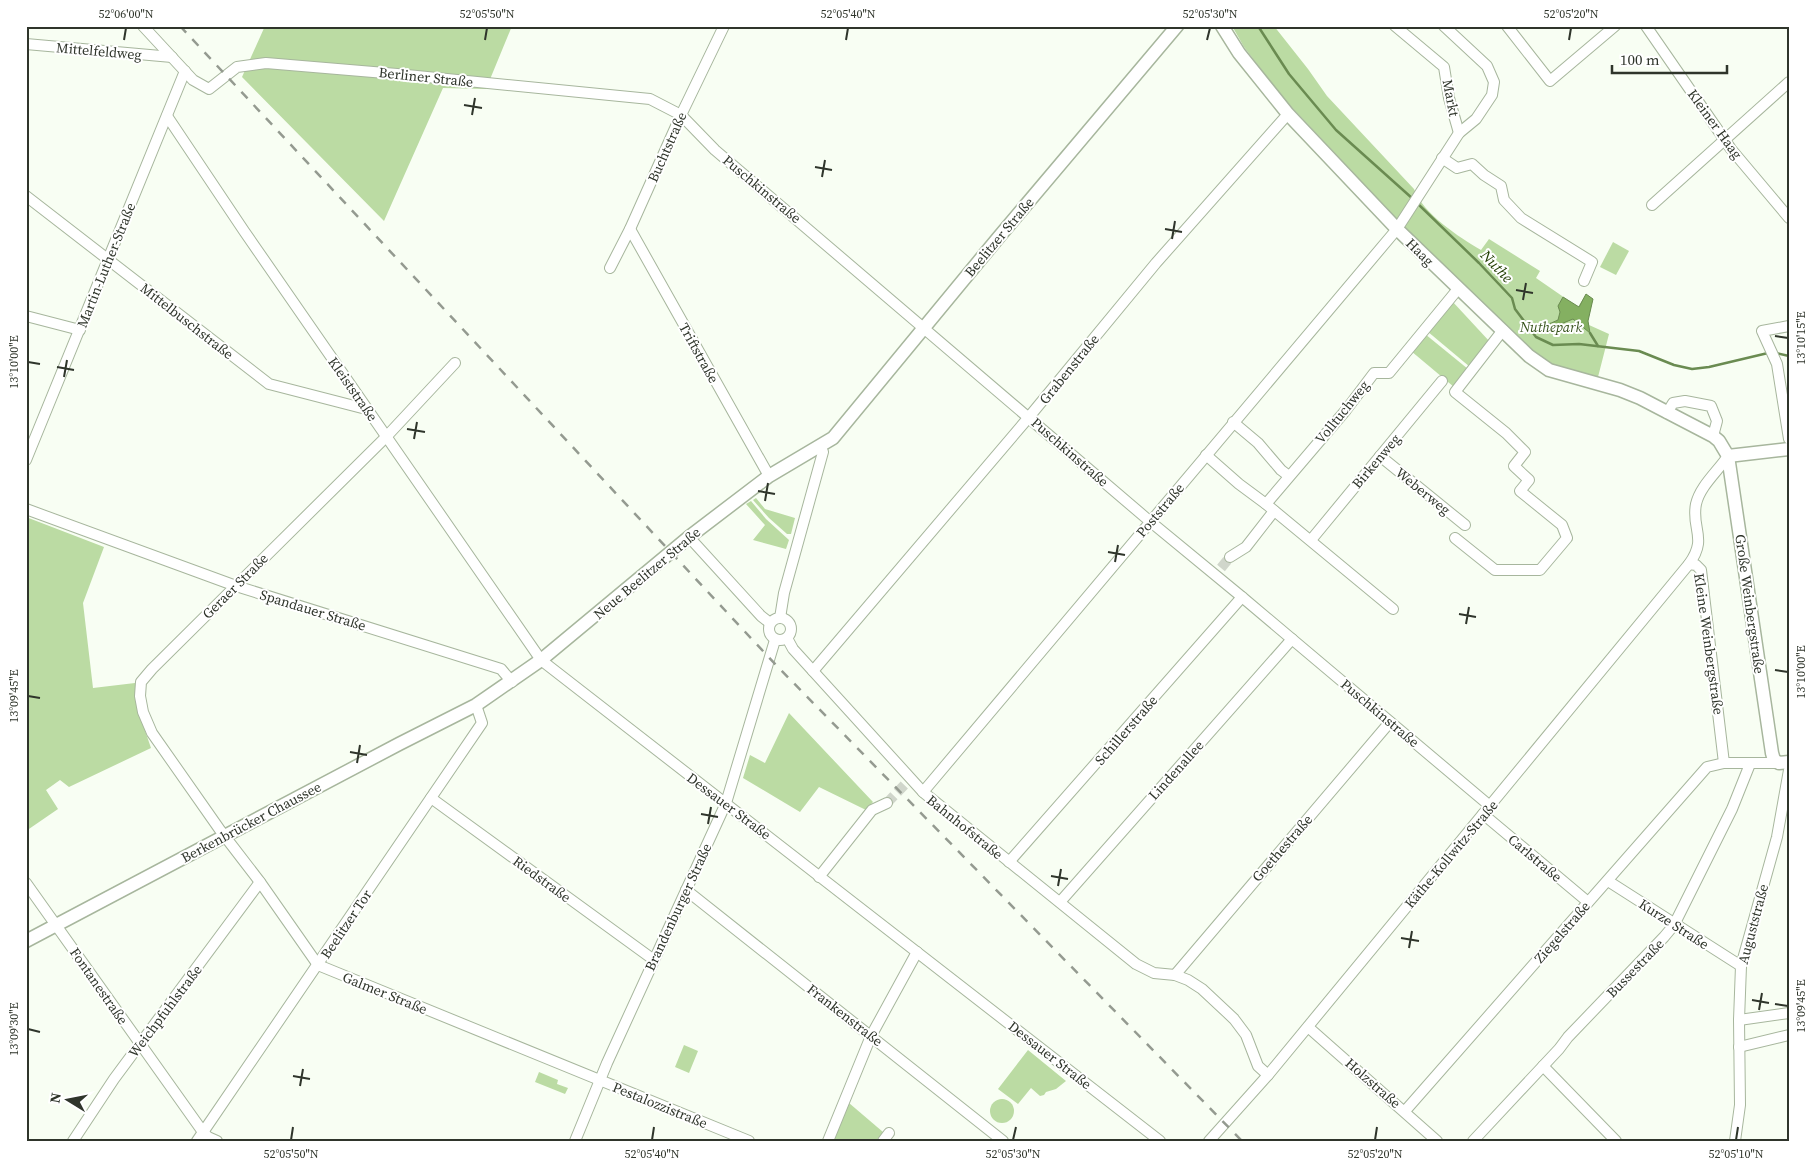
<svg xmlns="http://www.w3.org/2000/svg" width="1815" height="1167" viewBox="0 0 1815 1167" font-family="'Source Serif 4',serif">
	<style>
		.green { fill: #bbdba3 }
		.water { fill: #84b061; stroke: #6a8b51 }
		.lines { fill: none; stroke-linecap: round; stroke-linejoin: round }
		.stream { stroke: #6a8b51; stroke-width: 2.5 }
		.minor-tunnel { stroke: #d0d6cb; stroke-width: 10; stroke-dasharray: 10 5; stroke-linecap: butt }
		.minor-casing { stroke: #a7b69d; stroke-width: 12 }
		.major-casing { stroke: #a7b69d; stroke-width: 15 }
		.minor { stroke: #fff; stroke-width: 10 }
		.major { stroke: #fff; stroke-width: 12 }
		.rail { stroke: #949a90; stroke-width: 2.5; stroke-dasharray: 9 9; stroke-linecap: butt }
		.ticks { fill: none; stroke: #2f352b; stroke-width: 2 }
		.labels { text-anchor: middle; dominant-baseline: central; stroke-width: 4; stroke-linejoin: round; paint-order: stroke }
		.street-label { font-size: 14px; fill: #2f352b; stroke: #fff }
		.park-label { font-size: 14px; font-style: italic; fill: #37531c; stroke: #fff }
		.water-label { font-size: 15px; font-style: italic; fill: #254006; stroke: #fff }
		.neatline { fill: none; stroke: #2f352b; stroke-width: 2 }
		.ticks-label { font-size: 12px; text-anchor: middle; fill: #2f352b }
	</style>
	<rect width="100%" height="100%" fill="#f8fef3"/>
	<g class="green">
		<polygon points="265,26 512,26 486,89 443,88 384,221 242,77"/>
		<path d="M1232,26H1274L1308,69L1327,96L1414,189C1423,214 1459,237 1481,250L1489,239L1540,271L1536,278L1578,307L1586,294L1593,299L1588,321L1589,325L1609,334L1598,377L1550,364L1528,349L1459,285L1283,98L1244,47Z"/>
		<polygon points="1613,242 1629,251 1616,275 1600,267"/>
		<polygon points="1452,301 1490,342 1470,367 1427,331"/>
		<polygon points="1425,334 1468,369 1454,387 1411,351"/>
		<polygon points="756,498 765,509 795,518 791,534 787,534 769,518 753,500"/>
		<polygon points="751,501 766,519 789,540 786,549 753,540 765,525 746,504"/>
		<polygon points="26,517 104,547 83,603 93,688 135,683 139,713 151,748 69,787 60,780 46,790 58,809 26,831"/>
		<polygon points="789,713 873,802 866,810 819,787 800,812 743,778 750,755 765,763"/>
		<polygon points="684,1045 698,1051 689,1073 675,1067"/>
		<polygon points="1028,1050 1066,1081 1056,1089 1046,1092 1044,1095 1040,1096 1031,1088 1018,1104 998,1089"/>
		<polygon points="539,1072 558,1080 557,1084 568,1088 565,1094 535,1082"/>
		<circle cx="1002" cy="1111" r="12"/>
		<polygon points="849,1103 883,1132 876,1141 832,1141"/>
	</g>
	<path class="water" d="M1586,294L1593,299L1588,321L1590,333L1573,319L1551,328L1530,330C1540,325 1549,325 1558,320L1560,312L1558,306L1563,297L1579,307Z"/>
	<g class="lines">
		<g class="stream">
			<polyline points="1258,26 1289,74 1336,130 1413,199"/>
			<polyline points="1417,203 1479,263 1512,298 1515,309 1536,337 1553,345 1579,344 1639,351 1674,365 1692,369 1709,367 1768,353"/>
			<polyline points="1590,333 1598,346"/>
			<polyline points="1776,353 1789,356"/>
		</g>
		<g class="minor-tunnel">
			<polyline points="1221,568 1230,557"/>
			<polyline points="887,803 910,779"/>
		</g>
		<g class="minor-casing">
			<g id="minor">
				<polyline points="143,26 193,80 209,89 237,67 266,63 397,74 650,99 681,115 715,150 1146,518 1242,597 1490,806"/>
				<polyline points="1395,26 1444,67 1449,98 1459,133"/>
				<polyline points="1507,26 1550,81 1615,26"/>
				<polyline points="1646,26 1731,149 1789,218"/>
				<polyline points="26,44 172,57"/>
				<polyline points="167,116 244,231 541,660 1160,1141"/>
				<polyline points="1442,158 1457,168 1472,164 1484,175 1501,186 1504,200 1521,218 1592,262 1584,281"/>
				<polyline points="26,196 269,384 366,409"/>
				<polyline points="1652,205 1789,82"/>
				<polyline points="630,229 769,476"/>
				<polyline points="610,268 630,229 681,115 724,26"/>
				<polyline points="26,316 80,330"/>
				<polyline points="1789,326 1762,331 1777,364 1789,439"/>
				<polyline points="455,363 386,437 152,669 141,682 140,696 143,712 152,733 220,830 260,882 318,965 749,1141"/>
				<polyline points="1667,413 1673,403 1685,401 1711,406 1717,421 1713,436"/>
				<polyline points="1233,422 1258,443 1281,470 1289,476"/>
				<polyline points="1206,455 1239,484 1266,504 1393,609"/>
				<polyline points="1380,456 1465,525"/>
				<polyline points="26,460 185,71"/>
				<polyline points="1266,504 1346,410 1374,373 1389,373 1458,289"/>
				<polyline points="26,509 236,586 501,669 512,682"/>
				<polyline points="689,537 761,616 770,623"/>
				<polyline points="1455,538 1495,570 1540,570 1567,538 1562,525 1520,491 1529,480 1514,466 1525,452 1506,433 1455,392 1503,330"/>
				<polyline points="1311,540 1442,381"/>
				<polyline points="1230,557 1246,547 1274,511"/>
				<polyline points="1689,564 1696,565 1701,570 1724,763"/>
				<circle cx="780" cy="629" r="11"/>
				<polyline points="780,618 784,593 823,452 821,447"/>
				<polyline points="787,638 793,649 923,792 1136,964 1154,973 1175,975 1188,980 1202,989 1234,1019 1246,1035 1258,1066 1268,1075"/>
				<polyline points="813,671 1029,417 1156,263 1288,114"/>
				<polyline points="923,792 1397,229 1459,133 1476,119 1492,95 1494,82 1487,66 1444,26"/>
				<polyline points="431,798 654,960"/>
				<polyline points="1483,814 1588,902"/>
				<polyline points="1009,862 1242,597"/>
				<polyline points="819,877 872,810 887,803"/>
				<polyline points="1608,881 1741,966"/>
				<polyline points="26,883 203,1132 208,1137 217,1141"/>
				<polyline points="686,890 1003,1141"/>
				<polyline points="1060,902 1292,639"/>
				<polyline points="1175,975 1390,722"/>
				<polyline points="1739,1020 1789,1013"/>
				<polyline points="1308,1027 1437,1141"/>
				<polyline points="1739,1047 1789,1035"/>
				<polyline points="1543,1066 1616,1141"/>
				<polyline points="1405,1111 1707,767 1724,763 1779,763"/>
				<polyline points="73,1141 114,1079 260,882"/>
				<polyline points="197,1141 482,723 476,705"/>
				<polyline points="575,1141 607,1063 726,803 775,640"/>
				<polyline points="828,1141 871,1036 917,952"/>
				<polyline points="883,1141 889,1133"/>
				<path d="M1209,1141L1268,1075L1689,564C1708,538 1691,529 1696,504C1700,486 1718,471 1728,456"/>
				<polyline points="1473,1141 1559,1049 1568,1037 1664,937 1674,925 1732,809 1750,764"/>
				<polyline points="1735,1141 1740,1105 1739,1020 1741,966 1777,837 1789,770"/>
			</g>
		</g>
		<g class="major-casing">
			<g id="major">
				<polyline points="1222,26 1239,53 1288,114 1397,229 1529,356 1549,370 1620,390 1640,398 1713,436 1719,441 1728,456 1772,753 1774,760 1779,763 1789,762"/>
				<polyline points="1728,456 1789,449"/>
				<polyline points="26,941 399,744 476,705 541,660 689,537 769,476 833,438 998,238 1177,26"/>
			</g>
		</g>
		<use href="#minor" class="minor"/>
		<use href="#major" class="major"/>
		<polyline class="rail" points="180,26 776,665 1242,1141"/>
	</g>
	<path class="ticks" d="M124,40L126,28M485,40L487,28M846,40L848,28M1207,40L1210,28M1569,40L1571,28M464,105L482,108M472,115L475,98M815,167L832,170M822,177L825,160M1165,229L1182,232M1172,239L1175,221M1516,290L1533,293M1523,300L1526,283M1775,336L1788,338M28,362L40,364M57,367L74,370M64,377L67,360M407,429L425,432M414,439L417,422M758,491L775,494M765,501L768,483M1108,552L1125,555M1115,562L1118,545M1459,614L1476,617M1466,624L1469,607M1775,670L1788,672M28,696L40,698M350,752L367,755M357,763L360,745M701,814L718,817M708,824L711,807M1051,876L1068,879M1058,886L1061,869M1401,938L1419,941M1409,948L1412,931M1752,1000L1769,1003M1775,1004L1788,1006M1759,1010L1762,993M28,1029L40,1032M293,1076L310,1079M300,1086L303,1069M291,1140L293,1127M652,1140L654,1127M1013,1140L1016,1127M1375,1140L1377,1127M1736,1140L1738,1127"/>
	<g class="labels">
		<g class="street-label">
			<text transform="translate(99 51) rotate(5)">Mittelfeldweg</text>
			<text transform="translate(426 77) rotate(6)">Berliner Straße</text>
			<text transform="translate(1451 98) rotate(79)">Markt</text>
			<text transform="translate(1715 124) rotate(54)">Kleiner Haag</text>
			<text transform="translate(667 147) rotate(-66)">Buchtstraße</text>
			<text transform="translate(762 189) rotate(40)">Puschkinstraße</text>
			<text transform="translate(999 237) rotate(-50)">Beelitzer Straße</text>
			<text transform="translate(1420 252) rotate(45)">Haag</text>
			<text transform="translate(106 265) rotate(-68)">Martin-Luther-Straße</text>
			<text transform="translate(187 321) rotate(38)">Mittelbuschstraße</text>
			<text transform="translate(699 353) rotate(61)">Triftstraße</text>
			<text transform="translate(1069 369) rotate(-51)">Grabenstraße</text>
			<text transform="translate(353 389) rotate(55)">Kleiststraße</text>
			<text transform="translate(1342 412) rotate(-51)">Volltuchweg</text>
			<text transform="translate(1070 452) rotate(41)">Puschkinstraße</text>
			<text transform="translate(1376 461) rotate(-50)">Birkenweg</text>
			<text transform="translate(1423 491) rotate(39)">Weberweg</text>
			<text transform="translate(1160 510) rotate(-50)">Poststraße</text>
			<text transform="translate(647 573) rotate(-40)">Neue Beelitzer Straße</text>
			<text transform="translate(235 586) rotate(-45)">Geraer Straße</text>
			<text transform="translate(1750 604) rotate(82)">Große Weinbergstraße</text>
			<text transform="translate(313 610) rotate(17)">Spandauer Straße</text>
			<text transform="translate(1709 644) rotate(82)">Kleine Weinbergstraße</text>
			<text transform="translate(1380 713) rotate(40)">Puschkinstraße</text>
			<text transform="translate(1126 730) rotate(-49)">Schillerstraße</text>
			<text transform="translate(1176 770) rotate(-48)">Lindenallee</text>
			<text transform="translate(729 806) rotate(37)">Dessauer Straße</text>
			<text transform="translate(251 822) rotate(-28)">Berkenbrücker Chaussee</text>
			<text transform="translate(965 827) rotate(39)">Bahnhofstraße</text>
			<text transform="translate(1282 848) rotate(-49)">Goethestraße</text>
			<text transform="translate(1451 854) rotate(-50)">Käthe-Kollwitz-Straße</text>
			<text transform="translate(1535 858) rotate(40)">Carlstraße</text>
			<text transform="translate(542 879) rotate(36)">Riedstraße</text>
			<text transform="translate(678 907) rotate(-65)">Brandenburger Straße</text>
			<text transform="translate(346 924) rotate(-56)">Beelitzer Tor</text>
			<text transform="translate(1674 924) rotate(33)">Kurze Straße</text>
			<text transform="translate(1753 924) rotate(-75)">Auguststraße</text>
			<text transform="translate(1562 932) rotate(-49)">Ziegelstraße</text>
			<text transform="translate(1635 968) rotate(-46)">Bussestraße</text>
			<text transform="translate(99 986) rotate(55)">Fontanestraße</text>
			<text transform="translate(385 993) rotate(22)">Galmer Straße</text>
			<text transform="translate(165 1011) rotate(-53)">Weichpfuhlstraße</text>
			<text transform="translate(845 1015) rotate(38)">Frankenstraße</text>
			<text transform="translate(1050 1055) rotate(38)">Dessauer Straße</text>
			<text transform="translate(1373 1083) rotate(41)">Holzstraße</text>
			<text transform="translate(660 1105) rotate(22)">Pestalozzistraße</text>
		</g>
		<g class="park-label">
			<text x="1551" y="327">Nuthepark</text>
		</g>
		<g class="water-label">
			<text transform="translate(1497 266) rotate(46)">Nuthe</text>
		</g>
	</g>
	<rect width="1815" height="1167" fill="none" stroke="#ffffff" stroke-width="55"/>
	<g transform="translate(68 1100) rotate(280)" stroke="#ffffff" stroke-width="4" paint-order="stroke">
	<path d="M0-4L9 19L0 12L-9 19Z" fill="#2f352b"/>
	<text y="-8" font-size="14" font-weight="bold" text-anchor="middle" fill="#2f352b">N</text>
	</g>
	<path d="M1612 65v8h115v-8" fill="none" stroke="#2f352b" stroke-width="2.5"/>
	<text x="1620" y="65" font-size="15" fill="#2f352b" stroke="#ffffff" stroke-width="4" paint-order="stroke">100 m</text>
	<rect x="28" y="28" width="1760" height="1112" class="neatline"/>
	<g class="ticks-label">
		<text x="126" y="18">52°06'00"N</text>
		<text x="487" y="18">52°05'50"N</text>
		<text x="848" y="18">52°05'40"N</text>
		<text x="1210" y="18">52°05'30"N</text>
		<text x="1571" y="18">52°05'20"N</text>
		<text transform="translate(1801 338) rotate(-90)" y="4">13°10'15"E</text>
		<text transform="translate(14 362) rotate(-90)" y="4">13°10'00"E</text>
		<text transform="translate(1801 672) rotate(-90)" y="4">13°10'00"E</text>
		<text transform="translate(14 696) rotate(-90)" y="4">13°09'45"E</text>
		<text transform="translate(1801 1006) rotate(-90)" y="4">13°09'45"E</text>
		<text transform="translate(14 1029) rotate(-90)" y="4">13°09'30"E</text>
		<text x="291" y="1158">52°05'50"N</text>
		<text x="652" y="1158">52°05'40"N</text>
		<text x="1013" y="1158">52°05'30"N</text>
		<text x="1375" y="1158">52°05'20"N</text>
		<text x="1736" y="1158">52°05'10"N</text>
	</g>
</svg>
